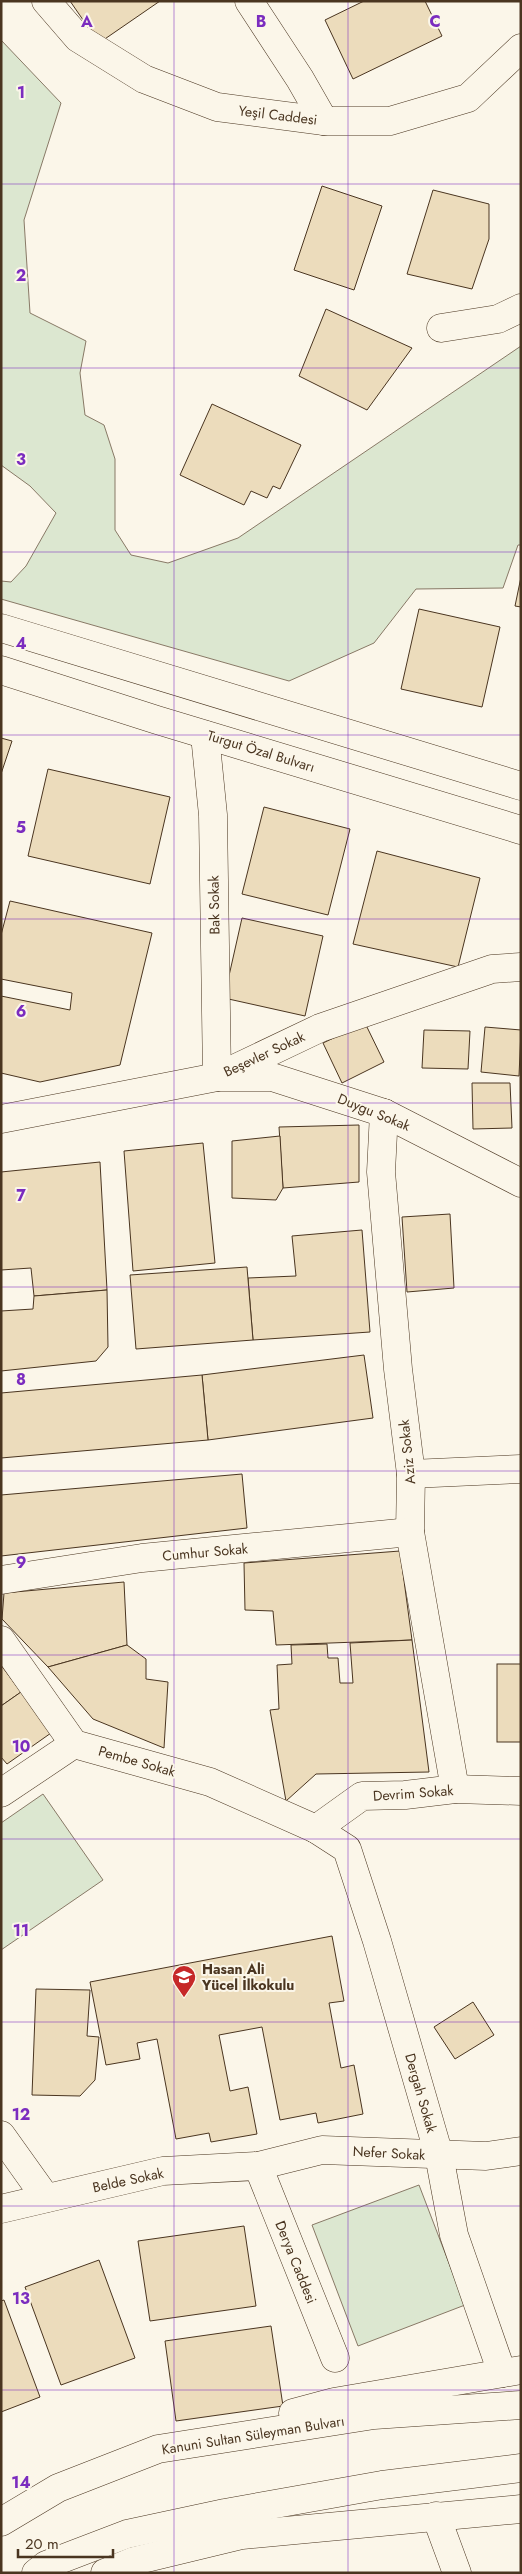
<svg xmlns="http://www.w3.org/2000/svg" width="522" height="2574" viewBox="0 0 522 2574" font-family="Jost,sans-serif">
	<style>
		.green { fill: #dce7d0; stroke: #887966 }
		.building { fill: #ecdcbc; stroke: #4a3520 }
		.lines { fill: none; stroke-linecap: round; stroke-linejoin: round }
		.minor-casing { stroke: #4a3520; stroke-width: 29 }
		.tertiary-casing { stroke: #4a3520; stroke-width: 29 }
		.primary-casing { stroke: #4a3520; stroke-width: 29 }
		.minor { stroke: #fbf6e9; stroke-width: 28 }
		.tertiary { stroke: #fbf6e9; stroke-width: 28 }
		.primary { stroke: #fbf6e9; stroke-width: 28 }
		.grid { fill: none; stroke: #7b2cbf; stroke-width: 1; stroke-opacity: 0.55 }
		.labels { text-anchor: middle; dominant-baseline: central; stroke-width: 4; stroke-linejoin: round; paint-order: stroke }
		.street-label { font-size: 14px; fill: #4a3520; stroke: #fbf6e9 }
		.poi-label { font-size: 14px; font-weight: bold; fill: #4a3520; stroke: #fbf6e9; text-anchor: start }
		.grid-label { font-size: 16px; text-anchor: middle; font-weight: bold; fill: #7b2cbf; stroke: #fbf6e9; stroke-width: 4; stroke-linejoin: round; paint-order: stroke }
	</style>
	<rect width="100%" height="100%" fill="#fbf6e9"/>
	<g class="green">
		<polygon points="1,40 61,103 24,220 30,313 86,341 80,373 85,415 104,425 115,459 115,530 131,555 168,563 238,538 521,346 521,545 518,545 503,588 416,589 374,643 289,681 1,599 1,581 11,582 26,566 56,513 30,486 1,465"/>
		<polygon points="43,1794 103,1880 1,1950 1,1823"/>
		<polygon points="419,2185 465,2305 358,2346 312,2225"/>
	</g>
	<g class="building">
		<polygon points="70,1 160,1 99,43"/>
		<polygon points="364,1 425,1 442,36 353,79 325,20"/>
		<polygon points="322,186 382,206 354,290 294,270"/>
		<polygon points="433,190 489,204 489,239 472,289 407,274"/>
		<polygon points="326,309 412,348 367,410 299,376"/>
		<polygon points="212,404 301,445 280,489 273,486 267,498 251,491 244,505 180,475"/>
		<polygon points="521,577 521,607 515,606"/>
		<polygon points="419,609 500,627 482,707 401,689"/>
		<polygon points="1,738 12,741 1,774"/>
		<polygon points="48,769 170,797 150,884 28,856"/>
		<polygon points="264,807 350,829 328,915 242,894"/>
		<polygon points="377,851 480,878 458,967 353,944"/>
		<polygon points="10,901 152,933 120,1065 40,1082 1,1073 1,996 70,1010 72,993 1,979 1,935"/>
		<polygon points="242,918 323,936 305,1016 224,998"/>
		<polygon points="365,1023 384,1062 342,1083 323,1043"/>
		<polygon points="485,1027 521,1030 519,1076 481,1072"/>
		<polygon points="424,1030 470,1031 468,1069 422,1068"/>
		<polygon points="472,1083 510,1083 512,1128 473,1129"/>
		<polygon points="359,1125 359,1182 283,1188 279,1127"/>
		<polygon points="280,1136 283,1188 276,1200 232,1198 232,1141"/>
		<polygon points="203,1143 215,1263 133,1271 124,1151"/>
		<polygon points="100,1162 107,1290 34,1296 31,1268 1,1270 1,1172"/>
		<polygon points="450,1214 454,1288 407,1292 402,1217"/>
		<polygon points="362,1230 370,1332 253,1340 248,1278 296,1276 292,1236"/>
		<polygon points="247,1267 253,1340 136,1349 130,1275"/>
		<polygon points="107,1290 108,1347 96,1361 1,1371 1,1311 33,1309 34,1296"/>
		<polygon points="364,1355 373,1418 208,1440 202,1375"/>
		<polygon points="202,1375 208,1440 1,1458 1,1393"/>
		<polygon points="242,1474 247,1528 1,1556 1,1495"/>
		<polygon points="400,1551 412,1640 276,1645 273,1611 245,1610 244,1563"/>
		<polygon points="124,1582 127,1645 48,1667 2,1619 4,1593"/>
		<polygon points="412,1640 429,1772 316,1774 286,1801 270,1710 279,1709 277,1665 292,1664 291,1645 327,1644 328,1658 338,1658 340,1683 353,1683 350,1643"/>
		<polygon points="127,1645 146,1659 146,1679 168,1682 164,1748 93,1719 48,1667"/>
		<rect x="497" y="1664" width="24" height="78"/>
		<polygon points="1,1665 21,1692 1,1706"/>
		<polygon points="21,1692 51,1733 7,1764 1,1757 1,1706"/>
		<polygon points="332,1936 344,2001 329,2003 341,2068 354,2065 363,2114 318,2123 316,2113 280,2120 262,2027 219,2035 230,2091 248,2087 257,2134 211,2142 209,2133 176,2139 157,2039 137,2043 140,2059 106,2065 90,1982"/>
		<polygon points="36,1989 90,1990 87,2036 99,2037 95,2080 80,2096 32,2095"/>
		<polygon points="473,2002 494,2035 455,2059 434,2027"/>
		<polygon points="244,2226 256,2306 150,2321 138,2241"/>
		<polygon points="99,2260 135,2358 61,2385 25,2287"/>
		<polygon points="4,2300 40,2397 1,2412 1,2301"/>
		<polygon points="271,2326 283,2406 176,2421 165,2341"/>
	</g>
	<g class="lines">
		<g class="minor-casing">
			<g id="minor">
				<polyline points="249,1 300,79 324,121"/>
				<polyline points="441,328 498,319 521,308"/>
				<polyline points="205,735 213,815 217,1077 272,1077 384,1113 521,1183"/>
				<polyline points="384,1113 381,1172 398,1369 411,1474 410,1532 455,1789"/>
				<polyline points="1,1119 217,1077 320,1028 492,969 521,967"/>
				<polyline points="411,1474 521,1469"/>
				<polyline points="1,1580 142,1558 410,1532"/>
				<polyline points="1,1640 74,1744 210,1782 316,1829 347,1849 377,1941 439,2155 454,2235 502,2373"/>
				<polyline points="1,1793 74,1744"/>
				<polyline points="316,1829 362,1796 405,1795 455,1789 521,1791"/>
				<polyline points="1,2135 46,2198"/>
				<polyline points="258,2166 335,2358"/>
				<polyline points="1,2209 163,2171 258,2166 322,2150 486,2156 521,2151"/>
				<polyline points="436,2516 457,2573"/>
			</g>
		</g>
		<g class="tertiary-casing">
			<g id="tertiary">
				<polyline points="46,1 78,38 144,79 217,107 324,121 390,121 468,98 521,48"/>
				<polyline points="1,628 521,786"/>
				<polyline points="1,670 157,720 521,830"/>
			</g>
		</g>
		<g class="primary-casing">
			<g id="primary">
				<polyline points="293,2413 334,2402 521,2370"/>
				<polyline points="1,2522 58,2488 158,2449 374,2415 521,2405"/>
				<polyline points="36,2573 46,2565 127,2534 225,2513 382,2485 521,2468"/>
				<polyline points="105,2573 134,2561 242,2535 521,2509"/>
			</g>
		</g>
		<use href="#minor" class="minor"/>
		<use href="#tertiary" class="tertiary"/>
		<use href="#primary" class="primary"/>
	</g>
	<path class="grid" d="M174,1V2573M348,1V2573M1,184H521M1,368H521M1,552H521M1,735H521M1,919H521M1,1103H521M1,1287H521M1,1471H521M1,1655H521M1,1839H521M1,2022H521M1,2206H521M1,2390H521"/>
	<defs>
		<g id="school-pin" transform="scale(1.25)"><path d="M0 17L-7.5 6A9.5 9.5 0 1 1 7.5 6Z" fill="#c62828" stroke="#fbf6e9"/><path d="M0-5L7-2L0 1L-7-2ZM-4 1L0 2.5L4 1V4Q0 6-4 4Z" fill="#fff"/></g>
	</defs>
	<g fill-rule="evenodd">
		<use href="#school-pin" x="184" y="1977"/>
	</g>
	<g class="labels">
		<g class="street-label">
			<text transform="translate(278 115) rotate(7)">Yeşil Caddesi</text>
			<text transform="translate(261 751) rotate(17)">Turgut Özal Bulvarı</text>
			<text transform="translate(214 905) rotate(-91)">Bak Sokak</text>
			<text transform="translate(264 1054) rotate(-25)">Beşevler Sokak</text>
			<text transform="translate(374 1112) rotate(22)">Duygu Sokak</text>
			<text transform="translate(407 1452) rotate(-96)">Aziz Sokak</text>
			<text transform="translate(205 1552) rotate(-5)">Cumhur Sokak</text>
			<text transform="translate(137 1761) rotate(16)">Pembe Sokak</text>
			<text transform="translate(413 1793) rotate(-4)">Devrim Sokak</text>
			<text transform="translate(421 2093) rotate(74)">Dergah Sokak</text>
			<text transform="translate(389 2153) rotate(3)">Nefer Sokak</text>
			<text transform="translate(128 2180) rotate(-12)">Belde Sokak</text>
			<text transform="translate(296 2262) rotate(68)">Derya Caddesi</text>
			<text transform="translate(253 2435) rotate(-9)">Kanuni Sultan Süleyman Bulvarı</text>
		</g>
		<g class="poi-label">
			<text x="202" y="1969">Hasan Ali<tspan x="202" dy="16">Yücel İlkokulu</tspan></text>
		</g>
	</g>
	<g class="grid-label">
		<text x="87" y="27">A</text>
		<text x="261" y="27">B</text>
		<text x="435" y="27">C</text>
		<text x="21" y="98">1</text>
		<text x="21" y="281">2</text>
		<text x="21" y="465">3</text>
		<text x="21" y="649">4</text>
		<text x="21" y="833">5</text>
		<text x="21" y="1017">6</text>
		<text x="21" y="1201">7</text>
		<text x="21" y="1385">8</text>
		<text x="21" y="1568">9</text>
		<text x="21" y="1752">10</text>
		<text x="21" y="1936">11</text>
		<text x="21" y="2120">12</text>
		<text x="21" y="2304">13</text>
		<text x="21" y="2488">14</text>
	</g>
	<rect width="522" height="2574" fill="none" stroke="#4a3520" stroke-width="5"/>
	<path d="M18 2549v8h95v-8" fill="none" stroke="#4a3520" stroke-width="2.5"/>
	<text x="25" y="2549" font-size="15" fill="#4a3520" stroke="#fbf6e9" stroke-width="4" paint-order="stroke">20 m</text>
</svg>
